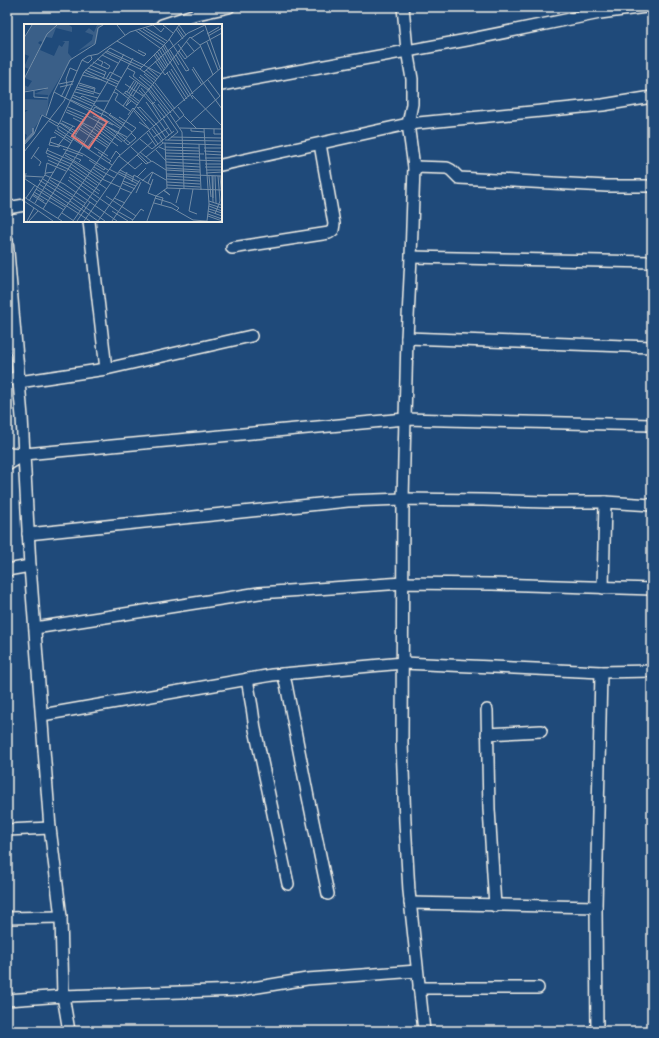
<svg xmlns="http://www.w3.org/2000/svg" width="659" height="1038" viewBox="0 0 659 1038" font-family="'Shantell Sans',sans-serif">
	<style>
		.lines { fill: none; stroke-linecap: round; stroke-linejoin: round }
		.minor-casing { stroke: #f4f1e8; stroke-width: 14 }
		.minor { stroke: #1f4a7a; stroke-width: 11 }
		.inset-river { fill: none; stroke: #627e9d; stroke-width: 2 }
		.inset-road { fill: none; stroke: #748da6; stroke-width: 1 }
		.view { fill: #e27875; fill-opacity: 0.15; stroke: #e27875; stroke-width: 2 }
		.inset-edge { fill: none; stroke: #f4f1e8; stroke-width: 2 }
	</style>
	<rect width="100%" height="100%" fill="#1f4a7a"/>
	<filter id="ink" filterUnits="userSpaceOnUse"><feTurbulence type="fractalNoise" baseFrequency=".025" numOctaves="2"/><feDisplacementMap in="SourceGraphic" scale="8" xChannelSelector="R" yChannelSelector="G"/><feConvolveMatrix kernelMatrix="1 2 1 2 8 2 1 2 1" color-interpolation-filters="sRGB"/></filter>
	<g filter="url(#ink)">
		<g class="lines">
			<g class="minor-casing">
				<g id="minor">
					<polyline points="403,7 407,50 412,79 412,104 408,124 414,167 411,257 407,338 403,499 402,743 405,822 409,891 424,1031"/>
					<polyline points="162,25 193,15 229,7"/>
					<polyline points="221,85 467,40 600,13 646,7"/>
					<polyline points="221,165 408,124 603,105 652,97"/>
					<polyline points="414,167 447,168 451,170 459,178 607,186 652,186"/>
					<polyline points="7,208 25,205"/>
					<polyline points="89,221 106,369"/>
					<polyline points="7,240 22,417 30,566 50,828 61,917 63,996 69,1031"/>
					<polyline points="232,248 329,233 333,230 334,224 320,144"/>
					<polyline points="411,257 652,262"/>
					<polyline points="407,338 652,347"/>
					<polyline points="7,380 19,377"/>
					<polyline points="19,382 106,369 251,336"/>
					<polyline points="7,453 25,454 405,419 652,425"/>
					<polyline points="7,465 25,454"/>
					<polyline points="28,534 348,501 403,499 483,500 546,502 605,502 652,505"/>
					<polyline points="7,570 30,566"/>
					<polyline points="603,588 605,502"/>
					<polyline points="35,628 259,593 403,583 492,584 652,589"/>
					<polyline points="283,674 286,684 308,797 328,894"/>
					<polyline points="247,679 252,707 255,729 288,884"/>
					<polyline points="487,710 489,809 495,906"/>
					<polyline points="42,715 272,675 403,663 601,672 652,671"/>
					<polyline points="487,734 541,731"/>
					<polyline points="7,830 50,828"/>
					<polyline points="410,903 596,907"/>
					<polyline points="7,918 61,917"/>
					<polyline points="419,988 538,988"/>
					<polyline points="7,1000 63,996 240,990 307,979 417,971"/>
					<polyline points="597,1031 596,907 601,672"/>
				</g>
			</g>
			<use href="#minor" class="minor"/>
		</g>
	</g>
	<g transform="translate(24 24)">
		<rect width="198" height="198" fill="#1f4a7a"/>
		<path d="M8,1H45L48,3V8L32,4L28,14L22,13L16,26L30,32L35,21L38,23L41,18L38,17H45L44,29L48,34L25,72L23,91H16L17,94L0,120L3,111L0,109V89L4,86H0V75L23,76L24,71L10,70L24,64L0,67V61L4,63L8,57L1,54L19,18L16,17L14,19L17,21L5,45L0,43L5,32L0,30V15ZM73,1H80L75,4L72,19L54,27L68,16L69,11L61,8L65,4L70,8Z" fill="#3a5f88"/>
		<path class="inset-river" d="M0,119L9,109V104"/>
		<path class="inset-road" d="M93,1L101,11M129,1L137,8L140,4M139,1L149,9M155,1L162,11M181,1L196,44M153,3L160,13M122,4L143,17M114,5L139,21M119,5L141,19M152,5L159,15M111,6L136,24M183,10L195,3M184,12L198,4M166,13L176,21L189,51M0,14L8,1M167,14L180,6M145,15L165,46L162,47L152,31M93,17L120,32L122,30L114,26M162,17L170,27M183,18L194,46M140,20L169,70M154,20L163,33M176,21L198,9M139,22L147,36M137,23L146,39M86,24L137,50M135,25L144,41M146,26L155,41M83,27L98,34M133,27L143,43M155,27L161,35L177,22M81,28L116,45L132,57M131,29L141,44M78,31L94,39M130,31L140,46M98,34L118,43M58,36L64,39L68,35L67,32M131,37L141,51L144,48M69,38L77,42L79,38L73,35M146,38L169,75M66,41L82,48L79,55M77,42L84,45L86,42L80,38M169,43L180,60M64,44L81,51M103,44L111,48L109,52L125,65L145,90M124,44L135,53M116,45L144,17L155,1M147,45L165,73M168,45L178,61M61,46L94,60M122,46L133,55M145,47L163,75M60,48L93,63M120,48L164,9L181,1M143,49L161,77M120,50L130,59M58,51L78,56M116,51L129,61L156,95M105,52L124,66L132,77M115,53L127,63L147,89M86,54L95,58L109,34M0,55L23,10L33,1M82,55L86,48L98,54M55,59L71,64L70,68M131,59L151,85M35,60L50,57M101,60L119,72M180,60L198,85M55,61L70,65M36,63L49,60M53,63L76,70M117,64L141,94M52,65L70,70M92,65L113,81M115,66L128,80L131,78M10,67V73L24,74M0,68L24,64M51,68L74,74M90,68L94,70L91,76L99,82M103,68L110,57M101,69L114,79M105,69L112,58M49,71L70,80M99,71L102,67L115,77M168,71L198,102M109,72L116,61M37,73L43,61L42,55L46,44L53,47M48,73L68,82M56,74L58,72L71,78M104,75L99,82L106,87M104,75L114,59M47,76L82,92L98,104M105,76L102,82L107,77M72,77H85M122,78L145,111M128,80L138,96M134,80L143,92M70,81L101,100M44,83L63,91M113,83L130,102M114,84L116,83L133,101M43,86L62,94M69,86L71,83L83,89M66,87L30,68L46,36L71,20L74,4L79,1M110,87L126,106M42,88L60,96M87,89L85,91L108,108M146,90L158,108L160,165M104,91L109,84L122,97M22,92L30,68M63,92L103,113M69,92L89,101M143,92L154,108M160,92L173,105M77,93L97,105M95,93L112,104L100,117M49,94L69,104L94,122M139,95L148,109M25,97L33,102L35,100L60,48L86,24M38,97L49,102M74,98L92,112M115,98L125,105M152,98L160,91L154,83M167,98L196,72L184,56M36,99L52,110M37,99L53,108M58,100L86,120M72,100L98,118M133,101L142,114M34,102V105L88,141M35,102L60,118M71,102L89,116M56,103L85,122M84,103L94,110M130,103L139,116M156,104L198,105M55,105L84,124M128,105L139,119L198,121M167,105V107L180,108M180,105L185,180L183,197M190,105V110H198M31,106L48,117M125,107L134,120M30,108L47,119M94,109L106,119M123,109L132,122M93,111L104,121L112,114L107,109M32,113L27,114L26,118L44,124M130,113L144,104M147,113L198,114M116,115L128,125L150,107M141,116L198,117M144,116L154,108M26,118L25,121L35,123L36,121M141,119L143,164M175,120L177,166M0,121L10,110L18,91L35,100M33,123L49,102L51,103M70,123L84,132M107,123L124,139M135,123L142,126L175,127M141,123L175,124M24,124L22,129L47,140L83,165M44,124L59,130L84,146M63,124L70,114M180,124H198M39,125L59,132M23,126L48,137L77,157M132,126L142,137M180,127L198,128M0,128L40,77L58,36L64,32L74,30L106,8L129,1M74,128L87,137L85,139M116,128L127,137M41,129L57,136L55,138M142,129L180,130M181,130L198,131M9,131L17,138L15,142M41,131L79,155M113,131L122,140L128,137L142,146M23,132L45,142L73,161M95,132L111,145L118,139M142,132L175,133M122,133L139,119M181,134H198M7,135L15,123M87,135L92,127L96,131M142,135L198,137M24,136L44,145L76,167M65,136L80,146L81,144M142,138L176,140M181,140H198M142,141L176,143M70,143L90,154M181,143H198M142,144L176,146M69,145L80,153M85,145L114,160M96,146L109,153M142,146L176,148M182,146H198M95,148L115,158M2,149L1,155L66,197M182,149L198,148M21,150L23,139L42,147M46,150L75,170M143,150L198,152M21,151L40,160L93,197M1,152L19,153M143,152L176,154M185,152L187,173M188,152L189,178M189,152V174M191,152L192,179M196,152L198,175M45,153L95,188M113,153L122,144M19,155L48,173M78,155L96,163M129,155L124,169L132,172M143,155L176,157M15,156L47,176M26,156L61,179M44,156L73,178M99,157L112,162M118,157L128,148L142,156M108,158L110,151L127,161M143,158L176,160M98,159L111,165M124,159L129,148M15,160L56,187M143,161L176,163M96,164L108,169M12,165L41,183M169,165L165,187L173,190M139,166L146,171L140,166M10,168L40,186M112,169L117,158M9,170L20,177M8,171L22,180M82,172L112,192M132,172L139,174L137,181M0,173L38,197M2,174L11,161M48,174L81,197M90,174L101,179M131,174L147,179M0,177L29,197M5,177L22,149L30,148M46,177L74,197M185,177L197,181L198,177M11,179L100,30M130,179L148,184L169,196L183,197M147,179L155,184L152,187M152,179L156,165M185,180L198,184M185,182L198,187M19,185L75,96L95,58M185,185L198,189M88,187L104,197M184,187L198,192M95,188L109,196M38,189L50,197M184,190L198,195M191,190L196,177L194,152M184,192L198,197M34,194L118,74L166,13M3,197L10,184M5,197L14,187M49,197L94,133L198,43M53,197L66,178M60,197L96,146L129,117M74,197L94,169L103,148M88,197L116,156M108,197L117,185L120,187M123,197L132,172L143,164L198,166"/>
		<path class="view" d="M66,87L83,98L65,124L48,112Z"/>
		<rect width="198" height="198" class="inset-edge"/>
	</g>
	<rect width="659" height="1038" fill="none" stroke="#1f4a7a" stroke-width="24"/>
	<rect x="12" y="12" width="635" height="1014" fill="none" stroke="#f4f1e8" stroke-width="1.5" filter="url(#ink)"/>
</svg>
